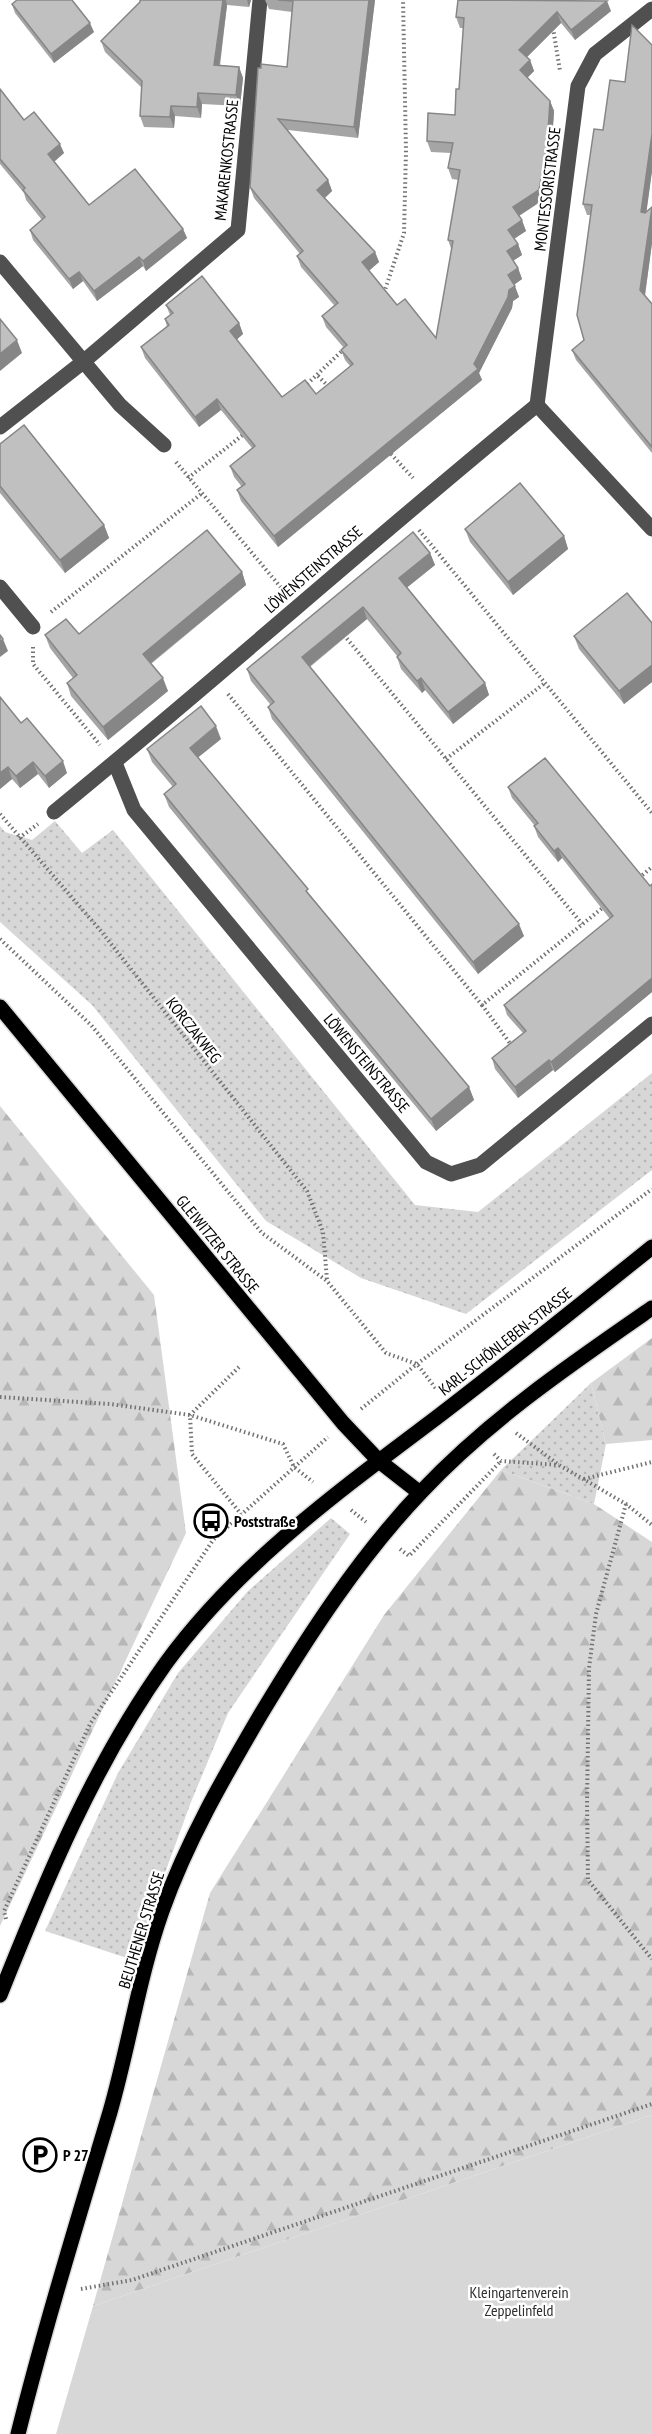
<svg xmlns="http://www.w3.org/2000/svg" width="652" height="2434" viewBox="0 0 652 2434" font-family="'PT Sans Narrow',sans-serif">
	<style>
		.grass { fill: url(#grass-dots) }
		.forest { fill: url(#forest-firs) }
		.garden { fill: #d7d7d7 }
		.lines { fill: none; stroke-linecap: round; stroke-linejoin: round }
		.major-casing { stroke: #dbdbdb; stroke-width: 18 }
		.path { stroke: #727272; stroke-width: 4; stroke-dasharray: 1.5 3; stroke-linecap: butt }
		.minor { stroke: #505050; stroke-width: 15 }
		.major { stroke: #000; stroke-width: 15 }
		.wall { fill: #a5a5a5 }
		.shaded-wall { fill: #868686 }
		.building { fill: #c0c0c0; stroke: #868686; stroke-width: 1.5 }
		.labels { text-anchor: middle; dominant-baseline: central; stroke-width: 5; stroke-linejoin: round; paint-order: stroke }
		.street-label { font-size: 16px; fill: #000; stroke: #fff }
		.poi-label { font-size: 16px; font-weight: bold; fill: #000; stroke: #fff; text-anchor: start }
		.park-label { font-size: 16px; fill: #2e2e2e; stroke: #fff }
	</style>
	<defs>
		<pattern id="grass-dots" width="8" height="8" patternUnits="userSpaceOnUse" patternTransform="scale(1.5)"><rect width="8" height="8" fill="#d7d7d7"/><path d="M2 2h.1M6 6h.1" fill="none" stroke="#b7b7b7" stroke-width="1.8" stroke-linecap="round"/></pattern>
		<pattern id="forest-firs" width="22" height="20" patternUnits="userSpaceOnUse" patternTransform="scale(1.5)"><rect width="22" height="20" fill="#d7d7d7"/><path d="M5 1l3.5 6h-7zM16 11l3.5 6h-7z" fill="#b7b7b7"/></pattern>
	</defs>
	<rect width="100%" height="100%" fill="#fff"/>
	<g class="grass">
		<polygon points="55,821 82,853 113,830 415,1205 478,1212 652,1073 652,1170 466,1314 361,1278 266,1221 92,1005 0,922 0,826 5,832 32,840"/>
		<polygon points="591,1383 606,1444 594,1504 501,1470"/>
		<polygon points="331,1518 350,1534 228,1713 191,1802 133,1960 45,1931 118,1773 178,1673 248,1591"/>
	</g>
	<g class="forest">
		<polygon points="0,1106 154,1295 186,1533 0,1926"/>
		<polygon points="652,1338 652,1440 606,1444 591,1383"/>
		<polygon points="501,1470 594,1504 652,1542 652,2115 93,2306 210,1893 384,1615"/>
	</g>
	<polygon class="garden" points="652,2115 652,2434 56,2434 93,2306"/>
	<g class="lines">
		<g class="major-casing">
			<g id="major">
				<polyline points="0,1007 343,1423 379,1461 420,1493"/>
				<path d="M0,1995C46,1880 93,1765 166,1663C238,1564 339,1491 436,1418C509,1362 580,1305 652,1247"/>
				<path d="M18,2434C45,2326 78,2219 110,2112C129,2046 139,1976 162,1911C187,1841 224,1777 261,1714C308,1636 359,1557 422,1491C490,1419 571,1364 652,1308"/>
			</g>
		</g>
		<g class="path">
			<polyline points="553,28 560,71"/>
			<polyline points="384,293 404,233 406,151 403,0"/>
			<polyline points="318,376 330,388"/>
			<polyline points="304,387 344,349"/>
			<polyline points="391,454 413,478"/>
			<polyline points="176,462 283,590"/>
			<polyline points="188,478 244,434"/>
			<polyline points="419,530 652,813"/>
			<polyline points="51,612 201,494"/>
			<polyline points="344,635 582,924"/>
			<polyline points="33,647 33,664 100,745"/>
			<polyline points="228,694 482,1005 605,906"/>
			<polyline points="446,759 545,683"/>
			<polyline points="0,814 100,930 307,1191 323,1232 327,1280"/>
			<polyline points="19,838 38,824"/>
			<polyline points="639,878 652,867"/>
			<polyline points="0,939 91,1025 262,1233 327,1281 386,1353 417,1364 437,1390"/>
			<polyline points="482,1005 512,1046"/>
			<polyline points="239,1367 190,1415 192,1454 241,1514"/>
			<polyline points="0,1397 110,1404 190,1415 283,1444 294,1467 313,1482"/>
			<polyline points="361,1409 417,1364 652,1189"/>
			<polyline points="516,1433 559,1465 626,1504 652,1525"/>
			<polyline points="494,1454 501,1461 559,1465"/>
			<polyline points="584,1479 652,1462"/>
			<polyline points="626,1504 596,1614 589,1668 587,1802 588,1880 652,1959"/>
			<polyline points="351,1510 366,1522"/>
			<polyline points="400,1549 409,1556 501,1461"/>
			<polyline points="6,1919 4,1911 90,1724 213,1540 328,1437"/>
			<polyline points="81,2289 132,2280 652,2104"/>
		</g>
		<g class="minor">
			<polyline points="0,262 120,405 164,445"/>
			<polyline points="537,405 578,86 595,54 652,9"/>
			<polyline points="537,405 652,529"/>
			<polyline points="0,427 83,362 238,230 260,0"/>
			<polyline points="0,587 33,627"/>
			<polyline points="115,763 134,810 426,1162 451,1174 480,1165 652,1024"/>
			<path d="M54,812C217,679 374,538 537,405"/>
		</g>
		<use href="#major" class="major"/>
	</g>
	<g class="wall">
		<polygon points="140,0 251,0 249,7 227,5 220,66 239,67 243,78 240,106 202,104 201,118 175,116 174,128 144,127 140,116 142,88 105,52 101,41 140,2"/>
		<polygon points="265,0 375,0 358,138 288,130 328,180 332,191 325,198 375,252 379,262 369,271 397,305 436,338 452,251 448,240 459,180 452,179 448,168 451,153 431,152 427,141 455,115 459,89 463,28 460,28 456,17 458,0 611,11 575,40 561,23 527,57 530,60 534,71 527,78 550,101 554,111 551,157 543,200 519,216 526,231 514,239 518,244 522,255 513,261 518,268 522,279 514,285 519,297 513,301 512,308 479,373 482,380 278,547 241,501 237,490 242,487 234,477 230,466 252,448 221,410 199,427 145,358 141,347 167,327 165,319 170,315 166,305 239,323 243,334 236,340 282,397 316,394 350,366 345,360 341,350 344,348 326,327 322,316 334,305 301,267 297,256 300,254 254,198 250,187 287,67 292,12 269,9"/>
		<polygon points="12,4 94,32 54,63 15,13"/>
		<polygon points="652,45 652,171 646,212 652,207 652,243 645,296 652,304 652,453 576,360 572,350 584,340 591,215 587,215 583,204 603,130 625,82"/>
		<polygon points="0,89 24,120 64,153 54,162 89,205 183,229 187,238 146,271 143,266 97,301 83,281 73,289 33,240 30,230 42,220 26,200 24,193 0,164"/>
		<polygon points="0,444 104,525 109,538 65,573 0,493"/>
		<polygon points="465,529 564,536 568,549 513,595 470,542"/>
		<polygon points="430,553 435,565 407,587 485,683 489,695 453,724 425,690 422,693 401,669 397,657 397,656 367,619 310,667 524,936 478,974 272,719 268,707 270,704 251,681 247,669"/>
		<polygon points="242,572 246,585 151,664 168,691 108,740 71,696 67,683 73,678 50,648 45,635 79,634"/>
		<polygon points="652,623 652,682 624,704 579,649 574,636"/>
		<polygon points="0,697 21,723 67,773 49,788 38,774 20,788 12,779 0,789"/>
		<polygon points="221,739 198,757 311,896 469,1087 474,1100 436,1131 169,807 164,794 173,787 152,762 147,749"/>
		<polygon points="508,787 650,886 652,884 652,992 555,1072 553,1070 518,1098 495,1069 492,1058 523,1033 507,1015 504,1005 610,919 562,858 558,862 538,837 534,826 535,826 512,798"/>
	</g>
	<g class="shaded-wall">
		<polygon points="223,0 226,0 227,5 218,76 214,65"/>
		<polygon points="247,0 251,0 249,7"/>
		<polygon points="369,0 375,0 358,138 354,127"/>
		<polygon points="607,1 611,11 575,40 571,30"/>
		<polygon points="557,12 561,23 523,61 519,50"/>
		<polygon points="90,23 94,32 54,63 51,54"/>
		<polygon points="530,60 534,71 524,81 520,70"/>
		<polygon points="239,67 243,78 240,106 236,95"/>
		<polygon points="198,93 202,104 201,118 197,107"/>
		<polygon points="550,101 554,111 551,157 543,200 517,217 513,207"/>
		<polygon points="171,106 175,116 174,128 170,117"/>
		<polygon points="652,134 652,171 645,223 641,212"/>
		<polygon points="60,144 64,153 51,164 48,154"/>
		<polygon points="328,180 332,191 321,201 317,190"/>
		<polygon points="652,207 652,243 644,301 640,290"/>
		<polygon points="522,220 526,231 512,240 508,230"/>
		<polygon points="183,229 187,238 146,271 143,261"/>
		<polygon points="518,244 522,255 511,262 507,251"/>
		<polygon points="375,252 379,262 366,273 362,262"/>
		<polygon points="139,257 143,266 97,301 94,291"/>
		<polygon points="518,268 522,279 512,286 508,275"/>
		<polygon points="79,272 83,281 73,289 69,279"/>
		<polygon points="515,286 519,297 513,301 512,308 479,373 482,380 278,547 274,536 474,364 509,290"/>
		<polygon points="239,323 243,334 234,342 230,331"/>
		<polygon points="17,340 22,353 0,371 0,354"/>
		<polygon points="217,399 221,410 199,427 195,417"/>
		<polygon points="104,525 109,538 65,573 60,560"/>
		<polygon points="564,536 568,549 513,595 508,582"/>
		<polygon points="430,553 435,565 404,590 399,578"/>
		<polygon points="242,572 246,585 147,666 143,654"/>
		<polygon points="363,607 367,619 306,669 302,657"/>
		<polygon points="3,639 8,651 0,657 0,642"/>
		<polygon points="652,665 652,682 624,704 619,691"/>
		<polygon points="163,678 168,691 108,740 103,727"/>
		<polygon points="421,678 425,690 422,693 417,681"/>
		<polygon points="485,683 489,695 453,724 448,712"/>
		<polygon points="216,726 221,739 195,760 190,748"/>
		<polygon points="63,761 67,773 49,788 45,776"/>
		<polygon points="33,762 38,774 20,788 16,776"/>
		<polygon points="8,767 12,779 0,789 0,773"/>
		<polygon points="558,848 562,858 558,862 554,851"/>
		<polygon points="519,924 524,936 478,974 473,962"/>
		<polygon points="652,978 652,992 555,1072 551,1062"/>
		<polygon points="549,1060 553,1070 518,1098 515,1087"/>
		<polygon points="469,1087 474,1100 436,1131 431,1119"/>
	</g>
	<g class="building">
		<polygon points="17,0 72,0 90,23 51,54 12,4"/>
		<polygon points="140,0 223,0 214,65 239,67 236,95 198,93 197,107 171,106 170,117 140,116 142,81 101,41 140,2"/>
		<polygon points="278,0 369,0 354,127 278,119 328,180 317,190 375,252 362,262 397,305 405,299 436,338 453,241 448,240 460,170 448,168 453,143 427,141 428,113 455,115 456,89 459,89 464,18 456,17 458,0 607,1 571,30 557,12 519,50 530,60 520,70 550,101 547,146 539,190 513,207 522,220 508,230 518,244 507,251 518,268 508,275 515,286 509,290 508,297 474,364 478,369 274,536 237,490 245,484 230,466 255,446 217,399 195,417 141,347 169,325 165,319 173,313 166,305 202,276 239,323 230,331 282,397 305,380 316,394 353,364 341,350 347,345 322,316 338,303 297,256 303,251 250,187 258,68 261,68 261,64 287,67 293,1"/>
		<polygon points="632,25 652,45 652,134 641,212 645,213 652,207 640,290 652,304 652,447 572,350 584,340 577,315 592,205 583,204 594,129 603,130 610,80 625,82"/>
		<polygon points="0,89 24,120 34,112 60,144 48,154 89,205 135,169 183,229 143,261 139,257 94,291 79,272 69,279 30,230 45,217 23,190 25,188 0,159"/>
		<polygon points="0,319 17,340 0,354"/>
		<polygon points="24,425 104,525 60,560 0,486 0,444"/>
		<polygon points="520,483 564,536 508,582 465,529"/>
		<polygon points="207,530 242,572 143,654 163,678 103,727 67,683 77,675 45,635 66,619 79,634"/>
		<polygon points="413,532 430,553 399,578 485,683 448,712 421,678 417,681 397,657 401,653 363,607 302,657 519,924 473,962 268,707 274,702 247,669"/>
		<polygon points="627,593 652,623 652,665 619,691 574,636"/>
		<polygon points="0,635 3,639 0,642"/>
		<polygon points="0,697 21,723 27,718 63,761 45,776 33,762 16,776 8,767 0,773"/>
		<polygon points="201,706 216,726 190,748 308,889 306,891 469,1087 431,1119 164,794 176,784 147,749"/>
		<polygon points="545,758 650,886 652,884 652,978 551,1062 549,1060 515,1087 492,1058 526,1031 504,1005 613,916 558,848 554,851 534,826 538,823 508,787"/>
	</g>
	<defs>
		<g id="bus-ring" transform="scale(1.725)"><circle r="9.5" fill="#fff" stroke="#000" stroke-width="1.5"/><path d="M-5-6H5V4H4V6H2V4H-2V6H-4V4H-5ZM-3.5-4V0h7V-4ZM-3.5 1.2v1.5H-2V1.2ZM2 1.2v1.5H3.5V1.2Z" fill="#000"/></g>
		<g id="parking-ring" transform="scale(1.725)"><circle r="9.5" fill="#fff" stroke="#000" stroke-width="1.5"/><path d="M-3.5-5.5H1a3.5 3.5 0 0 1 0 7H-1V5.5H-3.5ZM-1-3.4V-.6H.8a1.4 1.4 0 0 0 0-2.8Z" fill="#000"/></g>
	</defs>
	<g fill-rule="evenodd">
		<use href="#bus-ring" x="211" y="1521"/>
		<use href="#parking-ring" x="40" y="2155"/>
	</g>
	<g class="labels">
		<g class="street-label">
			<text transform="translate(226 160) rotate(-84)">MAKARENKOSTRASSE</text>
			<text transform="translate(547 189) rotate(-83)">MONTESSORISTRASSE</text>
			<text transform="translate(313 569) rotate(-41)">LÖWENSTEINSTRASSE</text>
			<text transform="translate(194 1030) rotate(52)">KORCZAKWEG</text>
			<text transform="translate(367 1063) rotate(50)">LÖWENSTEINSTRASSE</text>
			<text transform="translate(218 1244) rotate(51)">GLEIWITZER STRASSE</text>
			<text transform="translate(505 1341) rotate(-38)">KARL-SCHÖNLEBEN-STRASSE</text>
			<text transform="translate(141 1930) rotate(-73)">BEUTHENER STRASSE</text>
		</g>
		<g class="poi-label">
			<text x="234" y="1521">Poststraße</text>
			<text x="63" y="2155">P 27</text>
		</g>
		<g class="park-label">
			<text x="519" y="2292">Kleingartenverein<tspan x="519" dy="18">Zeppelinfeld</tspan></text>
		</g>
	</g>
</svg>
